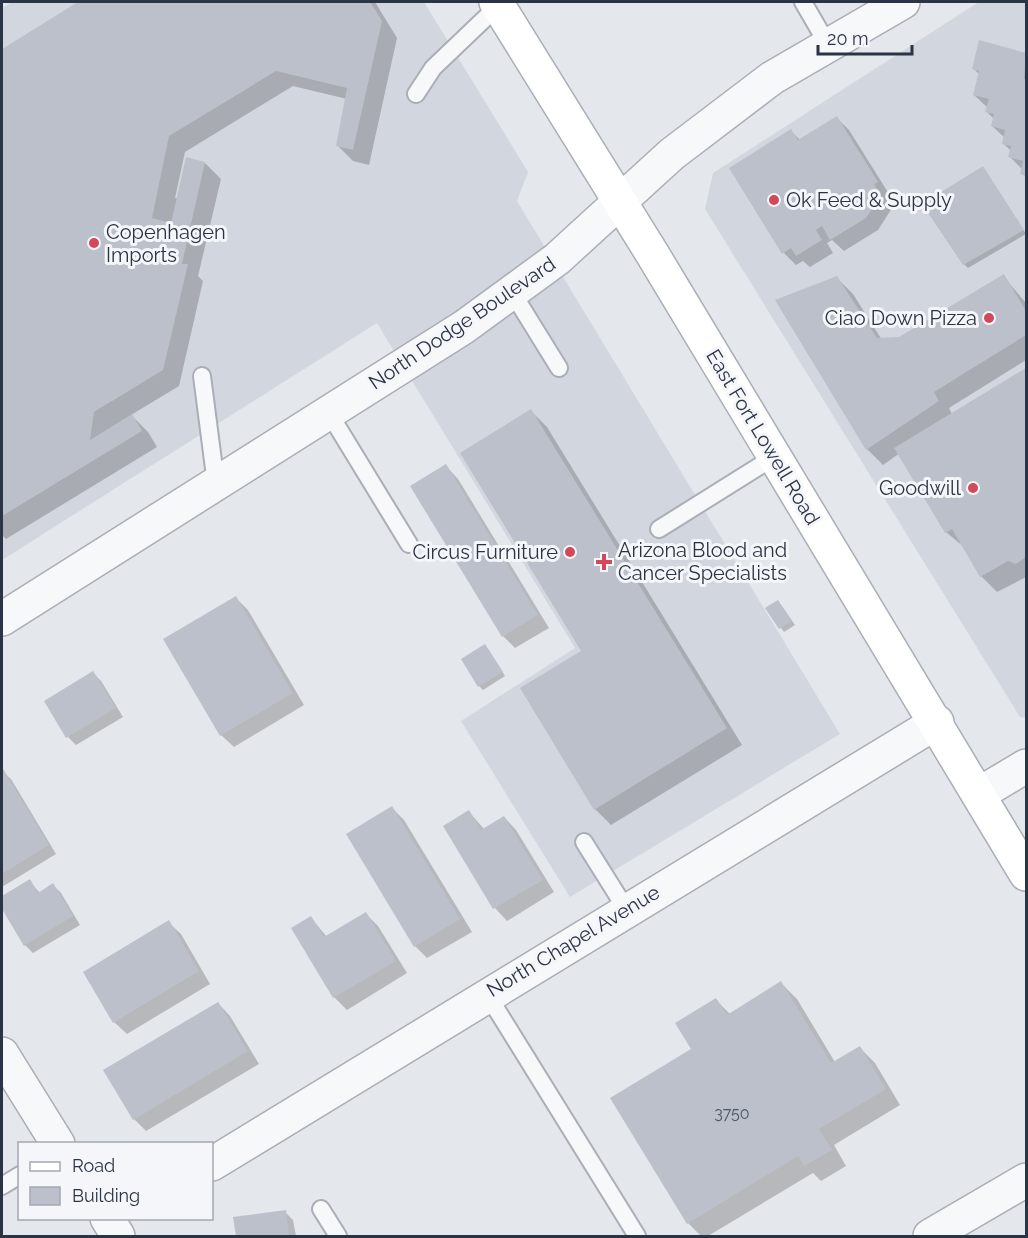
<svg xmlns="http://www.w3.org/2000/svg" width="1028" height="1238" viewBox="0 0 1028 1238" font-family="Raleway,sans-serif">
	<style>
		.built { fill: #d2d6de }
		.shadow { fill: #0003 }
		.building { fill: #bbc0ca }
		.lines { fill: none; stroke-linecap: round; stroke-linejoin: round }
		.service-casing { stroke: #a9aeb7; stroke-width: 20 }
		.minor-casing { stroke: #a9aeb7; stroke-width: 36 }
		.tertiary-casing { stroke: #a9aeb7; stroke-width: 36 }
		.secondary-casing { stroke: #a9aeb7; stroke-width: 36 }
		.service { stroke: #f7f8fa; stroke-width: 16 }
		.minor { stroke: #f7f8fa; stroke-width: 33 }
		.tertiary { stroke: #f7f8fa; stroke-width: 33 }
		.secondary { stroke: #fff; stroke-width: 33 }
		.poi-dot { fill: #d1495b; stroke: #f4f6f9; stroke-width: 2 }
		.labels { text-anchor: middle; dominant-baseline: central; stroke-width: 6; stroke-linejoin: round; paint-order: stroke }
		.number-label { font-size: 16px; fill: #4f5766 }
		.poi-label { font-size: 20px; fill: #2b3445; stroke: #f4f6f9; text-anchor: start }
		.street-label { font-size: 20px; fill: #2b3445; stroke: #f4f6f9 }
	</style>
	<rect width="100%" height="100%" fill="#e4e7ec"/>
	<g class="built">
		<polygon points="12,2 424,2 528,172 517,201 840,734 570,897 461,721 575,648 377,323 2,560 2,8"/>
		<polygon points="979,2 1026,2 1026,718 1020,717 705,209 713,173"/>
	</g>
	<g class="shadow">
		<polygon points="81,2 375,2 397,38 369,165 353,161 337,145 347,99 293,86 185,152 175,198 178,198 205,163 221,179 198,276 203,281 179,386 131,415 148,432 157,447 6,539 2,535 2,51"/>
		<polygon points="980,42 1026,54 1026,178 1022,173 1023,170 1010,157 1011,151 1003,143 1005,138 992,126 994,119 987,112 988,108 974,95 980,75 974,69"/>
		<polygon points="837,118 849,130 889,194 885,197 892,208 878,230 844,251 832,240 827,243 833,253 810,267 803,261 796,265 784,253 791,131 800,140"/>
		<polygon points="983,168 1026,234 968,268 964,264"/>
		<polygon points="1003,276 1026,303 1026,360 949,408 952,414 1026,369 1026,577 997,592 981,576 964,547 946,532 900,453 883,465 867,449 837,278 853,294 882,340 900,338"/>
		<polygon points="531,411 547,427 742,745 611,825 595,809 583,651"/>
		<polygon points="446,466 458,479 549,628 515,648 503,636"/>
		<polygon points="236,598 248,610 304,705 234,747 221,735"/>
		<polygon points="781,605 795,625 784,632 767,609"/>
		<polygon points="488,649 505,676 483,690 479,686"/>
		<polygon points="93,673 101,681 123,717 76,745 68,737 46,701"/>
		<polygon points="2,771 11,779 56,854 2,887"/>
		<polygon points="392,808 404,820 472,932 427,958 415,946"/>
		<polygon points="469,812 484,829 504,817 516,830 554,892 507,921 495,908 445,826"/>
		<polygon points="29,881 40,893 53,885 61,893 80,925 33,953 25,945 2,906 2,898"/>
		<polygon points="366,914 378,926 407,973 347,1010 334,997 293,929 311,918 327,937"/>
		<polygon points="168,922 181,934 210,984 127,1034 114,1022"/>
		<polygon points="781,983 797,999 835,1062 859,1047 875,1063 900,1105 834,1145 846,1166 821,1181 813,1173 708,1236 701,1236 688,1223 693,1050 716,1000 730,1014"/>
		<polygon points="218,1003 230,1016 259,1064 146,1131 134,1119"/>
		<polygon points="285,1212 293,1220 296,1236 237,1236 235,1219"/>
	</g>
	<g class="building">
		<polygon points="78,2 370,2 382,21 353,150 336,146 347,88 276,71 169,136 152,218 171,223 186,157 205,162 182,264 188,264 163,370 94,412 90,440 132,414 142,431 2,516 2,49"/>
		<polygon points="979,40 1026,53 1024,79 1026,79 1026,176 1020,174 1023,161 1008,157 1011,146 1002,144 1005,130 991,126 994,114 985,112 989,99 973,95 979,71 972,69"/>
		<polygon points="837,116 878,182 874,184 881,195 866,218 830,240 822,226 816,230 822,240 796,256 791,248 782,254 729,168 791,129 798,140"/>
		<polygon points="983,166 1024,230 963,265 922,204"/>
		<polygon points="1004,274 1026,311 1026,335 934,392 939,401 866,450 775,300 837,276 877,338 899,337"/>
		<polygon points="1026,368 1026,557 1016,564 1008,561 980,577 952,529 945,533 894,448"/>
		<polygon points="531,409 727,728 594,810 520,688 581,651 460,453"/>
		<polygon points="446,464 538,615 502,637 410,486"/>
		<polygon points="236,596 293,693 220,736 163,639"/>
		<polygon points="778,600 792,621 779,629 765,608"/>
		<polygon points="485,644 503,672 478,687 461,659"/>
		<polygon points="93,671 116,708 66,738 44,701"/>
		<polygon points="2,767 49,845 2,874"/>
		<polygon points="392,806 460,919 414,947 346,834"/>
		<polygon points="469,810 481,830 504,816 543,880 493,909 443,826"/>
		<polygon points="30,879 38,893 53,883 73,916 24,946 2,909 2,896"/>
		<polygon points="366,912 396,961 333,998 291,928 311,916 324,937"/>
		<polygon points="169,920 199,971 113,1023 83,972"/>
		<polygon points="781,981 831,1063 860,1046 886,1089 819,1129 832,1150 804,1166 798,1156 687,1224 610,1098 691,1049 675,1023 716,998 727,1015"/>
		<polygon points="218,1002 248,1051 133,1120 103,1070"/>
		<polygon points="286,1210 289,1236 236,1236 233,1217"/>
	</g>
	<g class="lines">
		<g class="service-casing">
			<g id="service">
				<polyline points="803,2 828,45"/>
				<polyline points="416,94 433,68 499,5"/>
				<polyline points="512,292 559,368"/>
				<polyline points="202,376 216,484"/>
				<polyline points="329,413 409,544"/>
				<polyline points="659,529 774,457"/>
				<polyline points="584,842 626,909"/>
				<polyline points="487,994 637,1236"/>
				<polyline points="2,1186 20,1175"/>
				<polyline points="321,1209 338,1236"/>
			</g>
		</g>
		<g class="minor-casing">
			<g id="minor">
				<polyline points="979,794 1026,766"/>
				<polyline points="2,1054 58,1144"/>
				<polyline points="212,1164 937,722"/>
				<polyline points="107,1218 118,1236"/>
				<polyline points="930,1236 1026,1180"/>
			</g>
		</g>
		<g class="tertiary-casing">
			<polyline id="tertiary" points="2,619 464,327 557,259 672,154 772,78 903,2"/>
		</g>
		<g class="secondary-casing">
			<polyline id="secondary" points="496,2 653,255 1026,874"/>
		</g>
		<use href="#service" class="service"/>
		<use href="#minor" class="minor"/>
		<use href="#tertiary" class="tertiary"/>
		<use href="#secondary" class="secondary"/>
	</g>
	<g class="poi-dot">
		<circle cx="774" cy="200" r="6"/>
		<circle cx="94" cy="243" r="6"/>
		<circle cx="989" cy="318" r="6"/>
		<circle cx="973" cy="488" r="6"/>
		<circle cx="570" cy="552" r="6"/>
		<path d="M601 553h6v6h6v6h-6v6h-6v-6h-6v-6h6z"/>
	</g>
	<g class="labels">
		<g class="number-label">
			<text x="732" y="1113">3750</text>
		</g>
		<g class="poi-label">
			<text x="786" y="200">Ok Feed &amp; Supply</text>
			<text x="106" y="232">Copenhagen<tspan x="106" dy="23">Imports</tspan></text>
			<text x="977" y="318" text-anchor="end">Ciao Down Pizza</text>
			<text x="961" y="488" text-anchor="end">Goodwill</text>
			<text x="618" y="550">Arizona Blood and<tspan x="618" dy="23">Cancer Specialists</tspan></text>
			<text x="558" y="552" text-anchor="end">Circus Furniture</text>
		</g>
		<g class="street-label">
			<text transform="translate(462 323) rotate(-34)">North Dodge Boulevard</text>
			<text transform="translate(763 437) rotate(59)">East Fort Lowell Road</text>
			<text transform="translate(573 941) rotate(-31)">North Chapel Avenue</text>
		</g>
	</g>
	<rect width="1028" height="1238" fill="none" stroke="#2b3445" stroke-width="6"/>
	<rect x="18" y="1142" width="195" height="78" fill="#f4f6f9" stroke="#a4a8b1" stroke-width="1.5"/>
	<rect x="30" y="1162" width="30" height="9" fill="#ffffff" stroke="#a4a8b1" stroke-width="1.5"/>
	<text x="72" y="1172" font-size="18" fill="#2b3445">Road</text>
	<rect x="30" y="1187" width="30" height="18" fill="#bbc0ca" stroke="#a4a8b1" stroke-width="1.5"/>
	<text x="72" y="1202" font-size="18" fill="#2b3445">Building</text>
	<path d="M818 45v9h94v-9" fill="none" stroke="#2b3445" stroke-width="3"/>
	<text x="827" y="45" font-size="18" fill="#2b3445" stroke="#f4f6f9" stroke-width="4.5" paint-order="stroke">20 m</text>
</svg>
